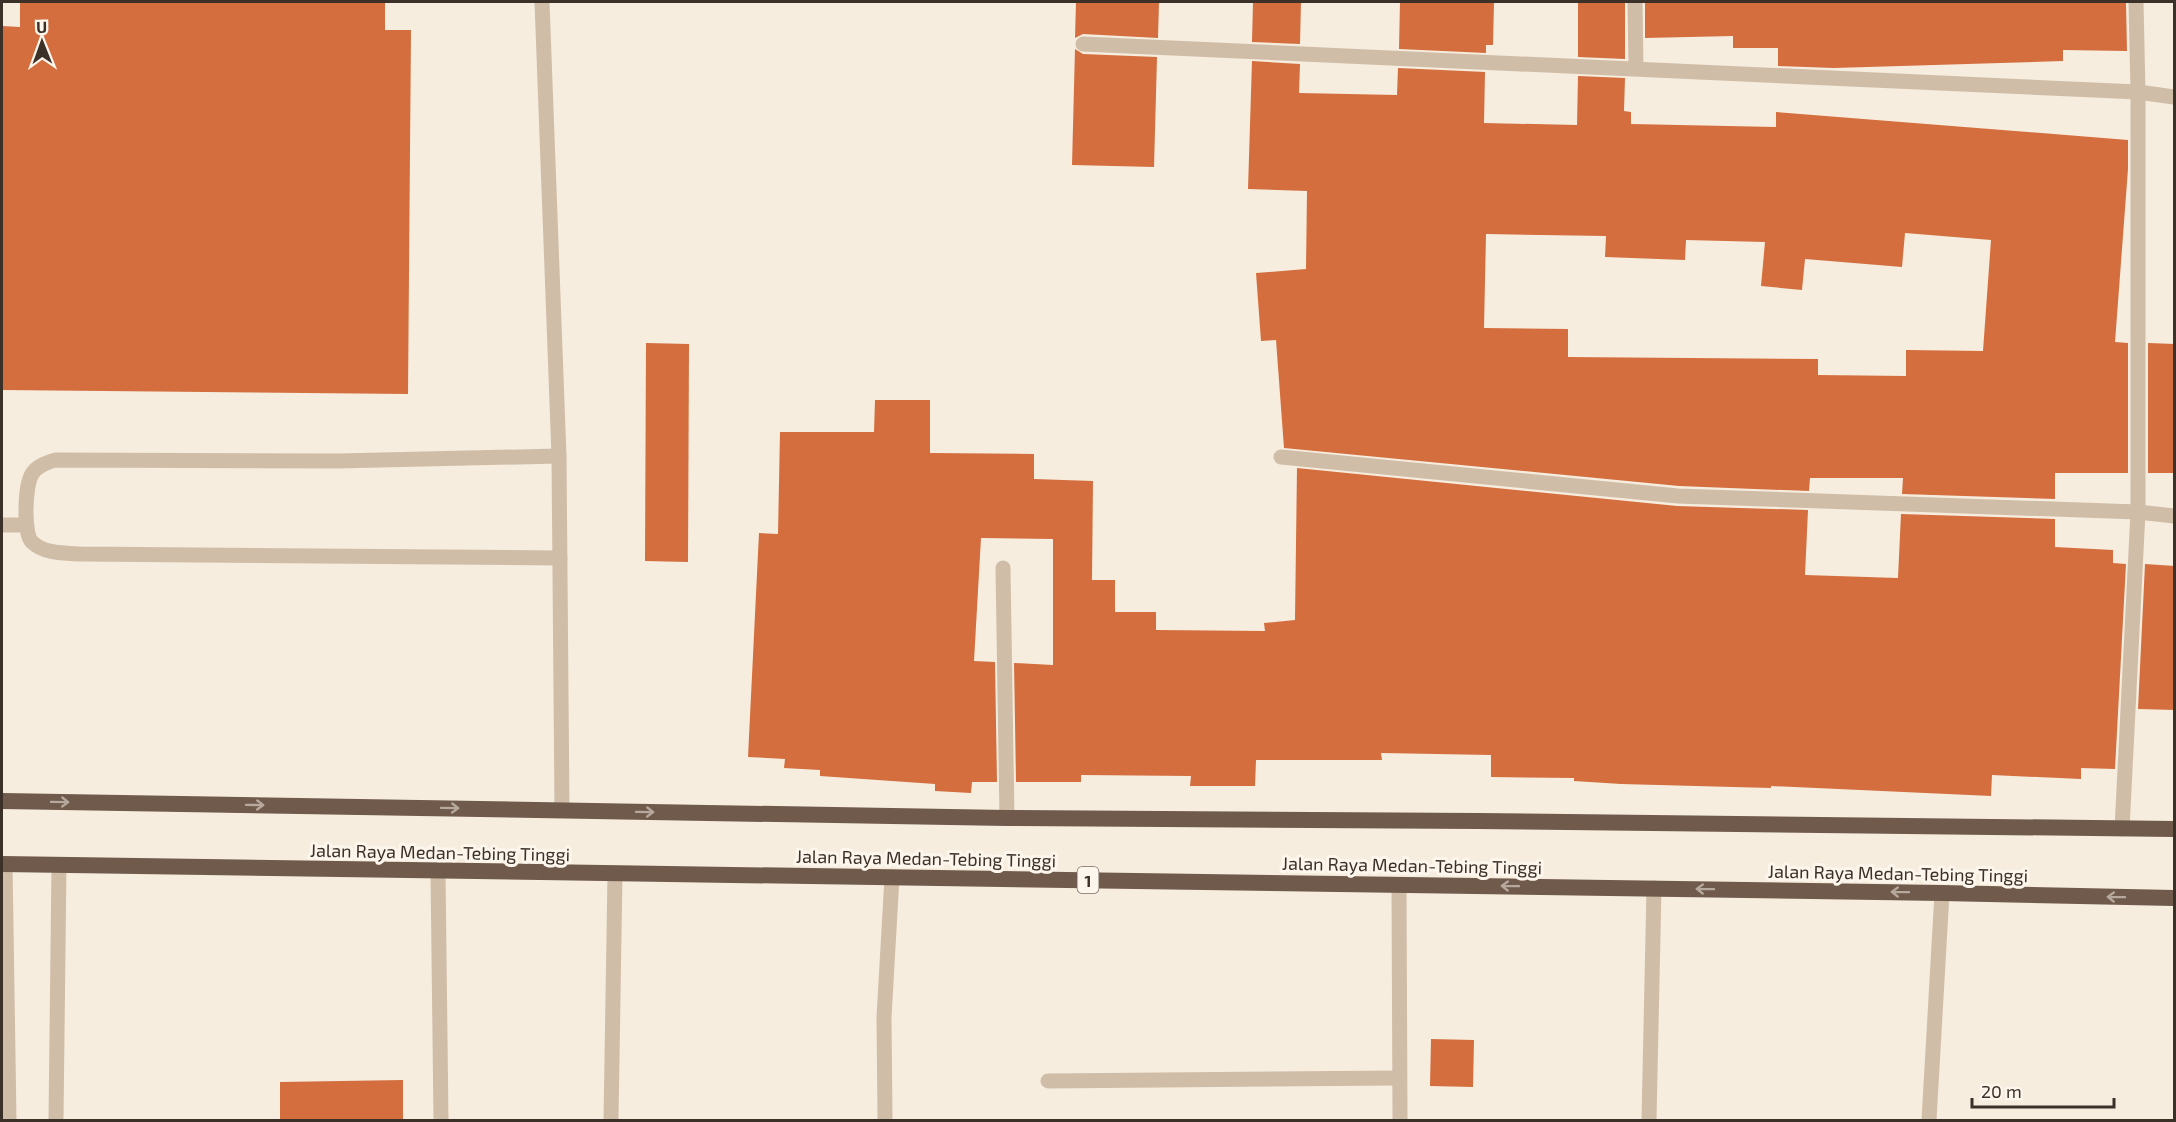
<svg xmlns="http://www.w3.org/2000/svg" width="2176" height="1122" viewBox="0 0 2176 1122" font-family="'Exo 2',sans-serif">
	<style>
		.building { fill: #d46e3e; fill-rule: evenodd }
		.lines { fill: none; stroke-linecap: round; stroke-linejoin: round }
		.service { stroke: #d0bda8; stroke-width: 15 }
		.minor { stroke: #d0bda8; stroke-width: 15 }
		.trunk { stroke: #6f5a4c; stroke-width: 16 }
		.oneway { stroke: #b6a89c }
		.labels { text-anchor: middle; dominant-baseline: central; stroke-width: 6; stroke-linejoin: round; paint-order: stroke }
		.shield { fill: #fcf6ec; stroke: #766c64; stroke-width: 1.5 }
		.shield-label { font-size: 16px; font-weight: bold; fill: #3c3129 }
		.street-label { font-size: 18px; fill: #3c3129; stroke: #fcf6ec }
	</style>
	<rect width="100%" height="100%" fill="#f6edde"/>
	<g class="building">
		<polygon points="20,2 385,2 385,30 411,30 408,394 2,390 2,26 20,27"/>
		<polygon points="1076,2 1159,2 1158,38 1083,34 1075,38"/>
		<polygon points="1253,2 1301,2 1300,44 1252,42"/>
		<polygon points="1400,2 1494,2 1493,45 1486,45 1486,53 1399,49"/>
		<polygon points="1578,2 1625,2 1625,59 1578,57"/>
		<polygon points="1645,2 2126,2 2127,51 2063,50 2063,61 1834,68 1778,66 1778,48 1733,48 1733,36 1645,38"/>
		<polygon points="1075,49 1083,54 1157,57 1154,167 1072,165"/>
		<path d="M1252,61L1300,64L1299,93L1397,95L1398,68L1485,72L1484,123L1577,125L1578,76L1625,78L1624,111L1631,112V124L1776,127V112L2128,140V169L2115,342L2128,343V473H2055V499L1902,494L1903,478H1810L1809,491L1679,486L1284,448L1276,340L1261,341L1256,273L1306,269L1307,191L1248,189ZM1905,233L1991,240L1983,351L1906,350V376L1818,375V359L1568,357V329L1484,328L1486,234L1606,236L1605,257L1685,260L1686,240L1765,242L1761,286L1802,290L1805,259L1902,267Z"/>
		<polygon points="646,343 689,344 688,562 645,561"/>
		<polygon points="2148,343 2175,344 2175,473 2148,473"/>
		<polygon points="875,400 930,400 930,453 1034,454 1034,479 1093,481 1092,580 1115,580 1115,612 1156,612 1156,630 1265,631 1264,623 1295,620 1297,468 1677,506 1808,510 1805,575 1898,578 1901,514 2055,519 2055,547 2113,550 2113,563 2126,564 2115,769 2081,768 2081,779 1992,775 1991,796 1771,786 1771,788 1621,784 1574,781 1574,778 1491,777 1491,755 1381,753 1382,760 1256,760 1255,786 1190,786 1191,776 1081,775 1081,782 1016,782 1014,663 1053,665 1053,539 981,538 974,661 995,662 997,782 972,782 971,793 935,791 935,784 820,776 820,770 784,768 785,759 748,757 759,533 778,534 780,432 874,432"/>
		<polygon points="2145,564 2175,566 2175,710 2138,709"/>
		<polygon points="1431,1039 1474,1040 1473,1087 1430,1086"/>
		<polygon points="403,1080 403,1120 280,1120 280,1082"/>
	</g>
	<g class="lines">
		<g class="service">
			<polyline points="542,2 559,456 562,810"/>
			<path d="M559,456L338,461L55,460C46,463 37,466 32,474C25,485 23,533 32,542C44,554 65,553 81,554L560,558"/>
			<polyline points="2,525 26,525"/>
			<polyline points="5,864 9,1120"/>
			<polyline points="438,872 441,1120"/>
			<polyline points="1399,885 1400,1120"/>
			<polyline points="1048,1081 1399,1078"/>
			<polyline points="56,1120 59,865"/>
			<polyline points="611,1120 615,873"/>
			<polyline points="885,1120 884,1017 892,877"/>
			<polyline points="1649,1120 1654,888"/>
			<polyline points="1929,1120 1942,893"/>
		</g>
		<g class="minor">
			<polyline points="1635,2 1636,68"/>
			<polyline points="1083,44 2138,92 2174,97"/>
			<polyline points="1281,457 1678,496 2138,512 2174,516"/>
			<polyline points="1003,568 1007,818"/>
			<polyline points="2122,829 2138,512 2138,92 2136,2"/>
		</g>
		<g class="trunk">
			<polyline points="2,801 1007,818 1477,821 2174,829"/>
			<polyline points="2,864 1942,893 2174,898"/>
		</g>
	</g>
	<defs><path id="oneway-shaft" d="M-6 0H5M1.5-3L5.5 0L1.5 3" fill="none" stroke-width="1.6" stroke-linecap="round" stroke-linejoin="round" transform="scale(1.5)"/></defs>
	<g class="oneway">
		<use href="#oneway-shaft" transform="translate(60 802) rotate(1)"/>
		<use href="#oneway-shaft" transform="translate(255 805) rotate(1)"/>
		<use href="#oneway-shaft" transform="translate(450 808) rotate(1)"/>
		<use href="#oneway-shaft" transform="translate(645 812) rotate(1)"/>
		<use href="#oneway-shaft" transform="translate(1510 886) rotate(-179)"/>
		<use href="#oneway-shaft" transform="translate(1705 889) rotate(-179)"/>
		<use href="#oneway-shaft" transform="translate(1900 892) rotate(-179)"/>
		<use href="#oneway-shaft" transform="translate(2116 897) rotate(-179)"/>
	</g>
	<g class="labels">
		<rect class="shield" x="1077.5" y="867" width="21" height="26" rx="4.5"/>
		<g class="shield-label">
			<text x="1088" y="880">1</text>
		</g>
		<g class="street-label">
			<text transform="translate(440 852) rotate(1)">Jalan Raya Medan-Tebing Tinggi</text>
			<text transform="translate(926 858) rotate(1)">Jalan Raya Medan-Tebing Tinggi</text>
			<text transform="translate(1412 865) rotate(1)">Jalan Raya Medan-Tebing Tinggi</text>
			<text transform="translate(1898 873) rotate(1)">Jalan Raya Medan-Tebing Tinggi</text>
		</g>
	</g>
	<rect width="2176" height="1122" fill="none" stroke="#3c3129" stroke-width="6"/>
	<g transform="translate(42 42) rotate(359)" stroke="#fcf6ec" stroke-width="4.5" paint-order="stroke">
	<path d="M0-4.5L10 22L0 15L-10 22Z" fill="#3c3129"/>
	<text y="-9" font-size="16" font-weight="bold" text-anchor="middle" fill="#3c3129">U</text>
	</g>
	<path d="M1972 1098v9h142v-9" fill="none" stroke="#3c3129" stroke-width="3"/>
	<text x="1981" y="1098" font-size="18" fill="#3c3129" stroke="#fcf6ec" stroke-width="4.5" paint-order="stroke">20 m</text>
</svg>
